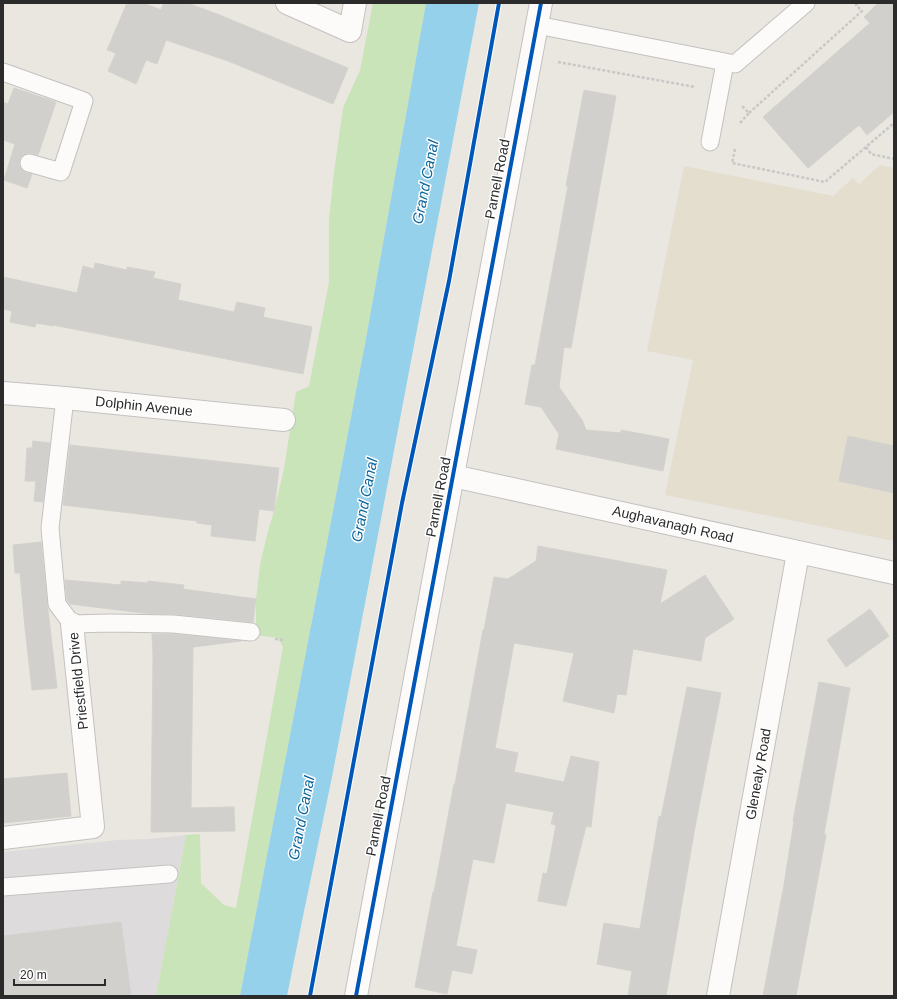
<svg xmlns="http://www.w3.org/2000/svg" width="897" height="999" viewBox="0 0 897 999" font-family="Arial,sans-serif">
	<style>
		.industrial { fill: #dddbdc }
		.education { fill: #e4decf }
		.green { fill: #cae4ba }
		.water { fill: #95d1ea }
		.building { fill: #d2d0cc; stroke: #d4d2cd }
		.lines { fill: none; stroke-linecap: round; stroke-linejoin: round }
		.service-casing { stroke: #c3c2c1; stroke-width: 19 }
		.minor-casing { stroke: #c3c2c1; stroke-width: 24 }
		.secondary-casing { stroke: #c3c2c1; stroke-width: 24 }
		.path { stroke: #c8c8c7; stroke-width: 2.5; stroke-dasharray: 3 2; stroke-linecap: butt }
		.service { stroke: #fcfbfa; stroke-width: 17 }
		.minor { stroke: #fcfbfa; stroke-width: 22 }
		.secondary { stroke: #fcfbfa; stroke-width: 22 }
		.cycleway-casing { stroke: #fff; stroke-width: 6 }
		.cycleway { stroke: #0057b8; stroke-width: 4 }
		.labels { text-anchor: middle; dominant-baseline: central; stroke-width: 3; stroke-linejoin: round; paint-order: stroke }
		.street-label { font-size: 14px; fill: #2b2b2b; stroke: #fff }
		.water-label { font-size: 15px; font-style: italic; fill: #0d659d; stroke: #fff }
	</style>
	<rect width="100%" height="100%" fill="#eae6e0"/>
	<polygon class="industrial" points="186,835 156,996 3,996 3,852 118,840 150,839"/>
	<polygon class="education" points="880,165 894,168 894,541 665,495 693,360 647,351 684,166 833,196 853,178 859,184"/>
	<polygon class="green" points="373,3 426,3 365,344 240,996 156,996 186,835 200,834 201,883 224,905 236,908 283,647 278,638 256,635 256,599 260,565 267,535 274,511 284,469 296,392 309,386 329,282 329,219 334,172 343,108 360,70"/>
	<polygon class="water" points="426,3 479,3 332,777 302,921 287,996 240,996 365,344"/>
	<g class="building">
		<polygon points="127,3 143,3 161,10 164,3 187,3 217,14 348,68 333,104 228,61 166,40 157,64 146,60 136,84 108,71 116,53 107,50"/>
		<polygon points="878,3 894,3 894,112 867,135 859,125 808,168 763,117 870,23 864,17"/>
		<polygon points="14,88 56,102 38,155 32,153 27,153 22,156 20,160 19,165 22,170 26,173 32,174 27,188 4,180 15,144 3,140 3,102 8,104"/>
		<polygon points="584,90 616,96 571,348 564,347 559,387 582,420 586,430 621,433 621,430 669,439 663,471 556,449 559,434 541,407 525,404 532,365 535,365 568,186 566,186"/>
		<polygon points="95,263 127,270 127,267 155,272 153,278 181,284 178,300 234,312 237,302 265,308 263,317 312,327 303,374 53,325 53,326 36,323 35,327 10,322 12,311 3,309 3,277 77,293 83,266 94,269"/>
		<polygon points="848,436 894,446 894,493 839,481"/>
		<polygon points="33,441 50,443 43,502 34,501 36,481 25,481 27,448 32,448"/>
		<polygon points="70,445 279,468 274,511 259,509 255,541 211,536 212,525 197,523 197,521 63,505"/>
		<polygon points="41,542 47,602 57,688 32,690 25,628 20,573 15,573 13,545"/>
		<polygon points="538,546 667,570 660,604 705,575 734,619 705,638 701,661 633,649 626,695 617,694 614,713 563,701 574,653 514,643 495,748 518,753 514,772 564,782 571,756 599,762 591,827 586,826 566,906 538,901 543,873 547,874 556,825 551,824 554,812 506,803 494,863 473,859 456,946 477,950 472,974 452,970 447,994 415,987 433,892 434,892 454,784 455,784 483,630 484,630 494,577 508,579 536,561"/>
		<polygon points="65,580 121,585 121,581 148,583 148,581 184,585 183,589 256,599 253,622 174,614 151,614 70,604 67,600"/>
		<polygon points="870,609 889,636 846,667 827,640"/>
		<polygon points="152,634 172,634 241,641 193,647 191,808 234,807 235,831 151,832 153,656"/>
		<polygon points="819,682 850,688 824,834 826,835 796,996 763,996 784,885 794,821 793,821"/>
		<polygon points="687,687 721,693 695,827 666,996 628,996 632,971 597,964 604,923 640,929 659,816 661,817"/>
		<polygon points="67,773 71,816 3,823 3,779"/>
		<polygon points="121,922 131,996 3,996 3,936"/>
	</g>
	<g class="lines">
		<g class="service-casing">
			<g id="service">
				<polyline points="537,25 735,64 806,3"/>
				<polyline points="3,72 84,101 61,172 29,163"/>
				<polyline points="710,142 725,63"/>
				<polyline points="65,398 50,528 57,604 72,624 110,623 173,624 251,632"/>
				<polyline points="3,887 169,874"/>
			</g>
		</g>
		<g class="minor-casing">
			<g id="minor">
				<polyline points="287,3 350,31 355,3"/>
				<polyline points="3,393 65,398 284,420"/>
				<path d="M453,476C600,507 747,542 894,573"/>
				<polyline points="3,838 93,827 72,624"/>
				<polyline points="718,996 798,553"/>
			</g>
		</g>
		<g class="secondary-casing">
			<polyline id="secondary" points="356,996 541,3"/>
		</g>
		<g class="path">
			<polyline points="558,62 695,87"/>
			<polyline points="749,113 862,11 856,5 858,3"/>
			<polyline points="740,123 749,113 742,106"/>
			<polyline points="866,147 871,154 894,159"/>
			<polyline points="735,149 732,163 825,182 894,123"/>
			<polyline points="275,639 283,640"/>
			<polyline points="310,996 402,503 449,281 499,3"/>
		</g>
		<use href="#service" class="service"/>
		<use href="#minor" class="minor"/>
		<use href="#secondary" class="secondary"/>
		<g class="cycleway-casing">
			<g id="cycleway">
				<polyline points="310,996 402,503 449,281 499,3"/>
				<polyline points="356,996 541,3"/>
			</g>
		</g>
		<use href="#cycleway" class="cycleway"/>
	</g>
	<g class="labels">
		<g class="street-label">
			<text transform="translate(497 179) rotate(-79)">Parnell Road</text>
			<text transform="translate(144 406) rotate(6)">Dolphin Avenue</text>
			<text transform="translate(438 497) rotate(-79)">Parnell Road</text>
			<text transform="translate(673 524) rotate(13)">Aughavanagh Road</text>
			<text transform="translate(78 681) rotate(-96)">Priestfield Drive</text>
			<text transform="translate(758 774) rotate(-80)">Glenealy Road</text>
			<text transform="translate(378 816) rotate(-79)">Parnell Road</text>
		</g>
		<g class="water-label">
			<text transform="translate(425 182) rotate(-79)">Grand Canal</text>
			<text transform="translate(364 500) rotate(-79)">Grand Canal</text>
			<text transform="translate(301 818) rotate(-79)">Grand Canal</text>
		</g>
	</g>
	<rect width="897" height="999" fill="none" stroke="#2b2b2b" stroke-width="8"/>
	<path d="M14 979v6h91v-6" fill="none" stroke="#2b2b2b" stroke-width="2"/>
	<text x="20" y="979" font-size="12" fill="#2b2b2b" stroke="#ffffff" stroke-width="3" paint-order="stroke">20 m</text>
</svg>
